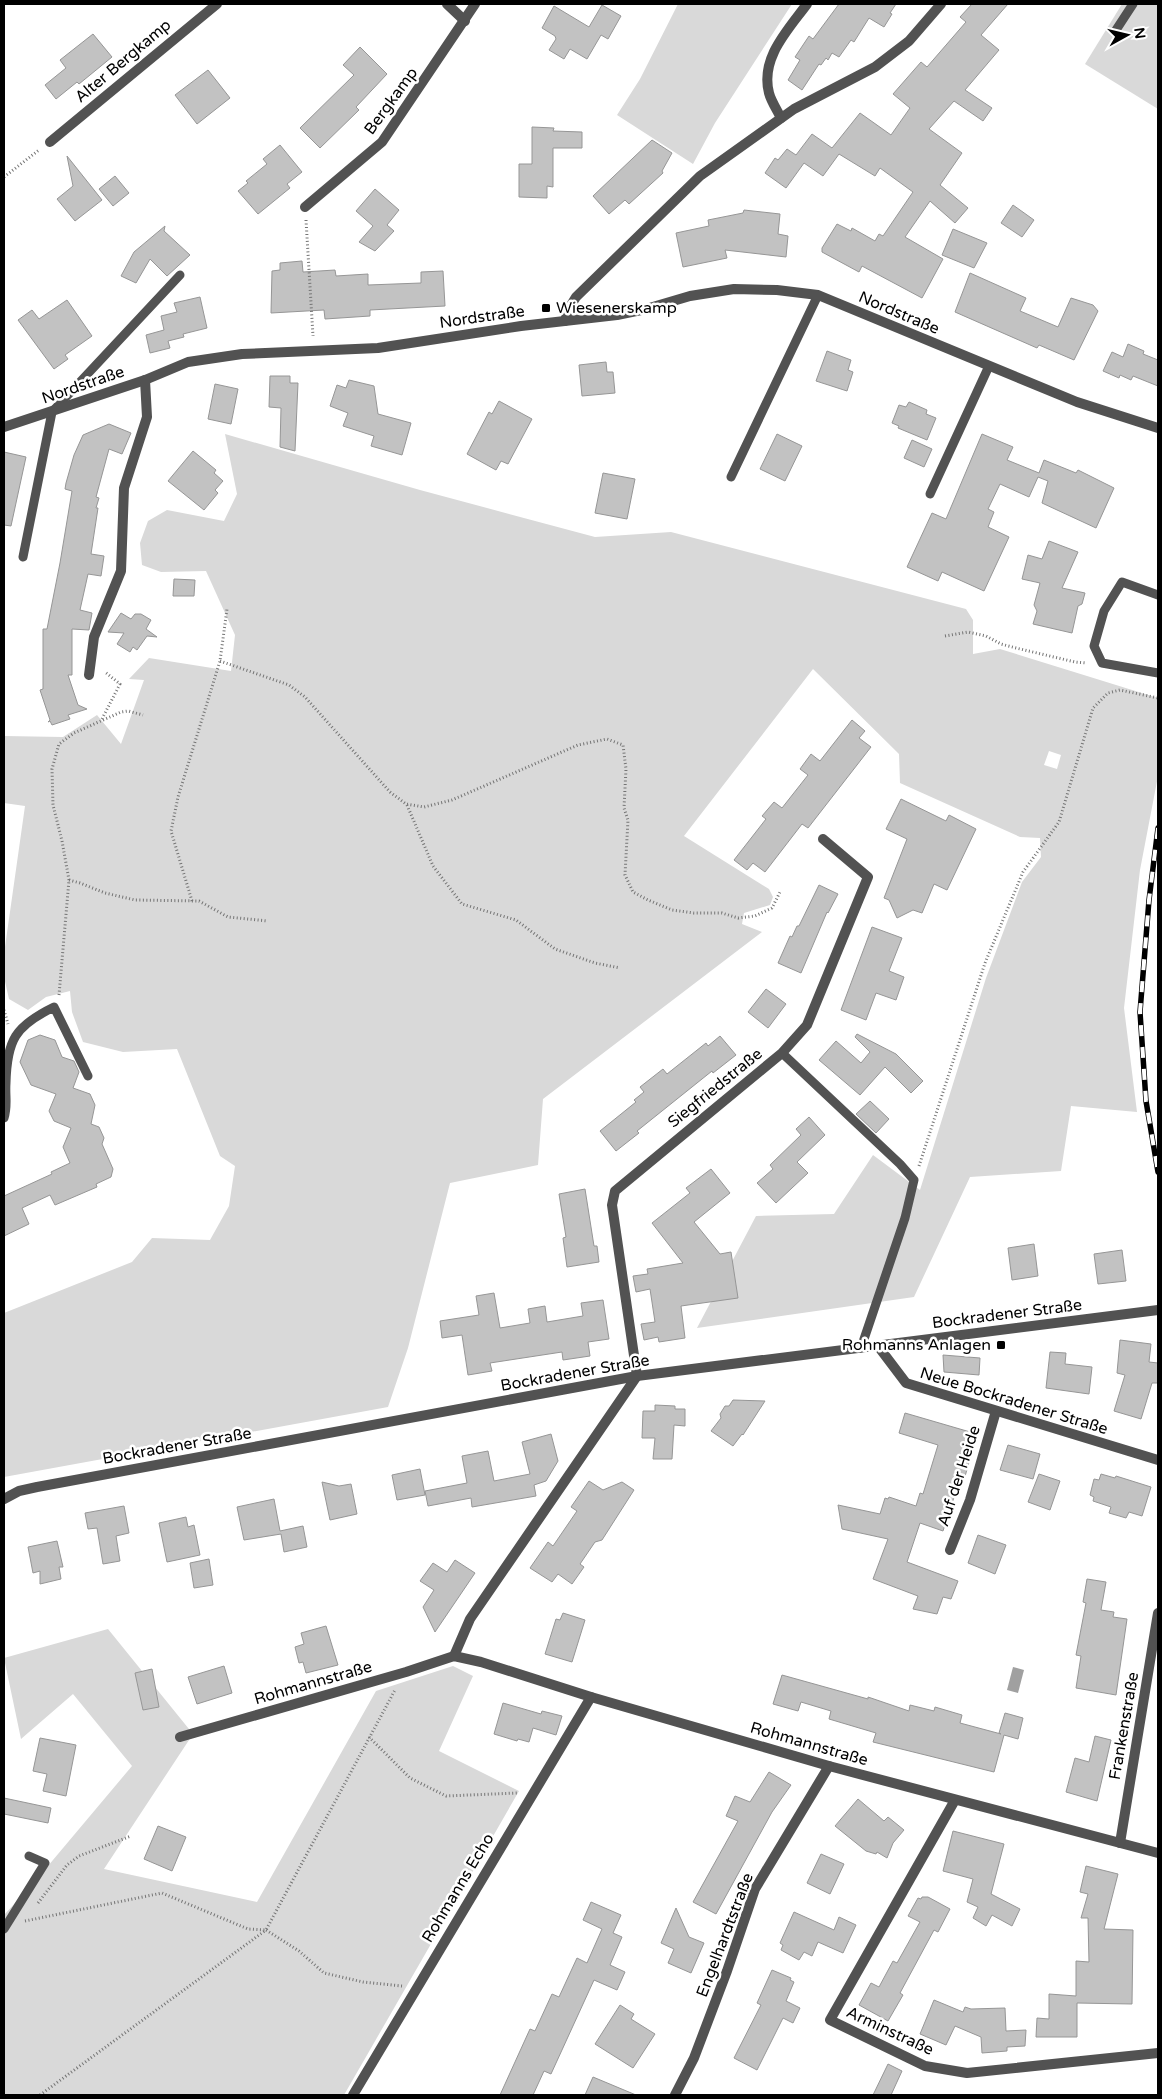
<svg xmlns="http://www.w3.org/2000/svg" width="1162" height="2099" viewBox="0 0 1162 2099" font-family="'Varela Round',sans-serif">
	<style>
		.green { fill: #d9d9d9; fill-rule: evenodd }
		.water { fill: #a0a0a0 }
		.building { fill: #c2c2c2; stroke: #969696 }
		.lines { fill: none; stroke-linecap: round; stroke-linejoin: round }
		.path { stroke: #747474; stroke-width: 3; stroke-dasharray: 1 2.5; stroke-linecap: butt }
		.service { stroke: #525252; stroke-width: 9 }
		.minor { stroke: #525252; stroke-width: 10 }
		.tertiary { stroke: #525252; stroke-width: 10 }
		.rail-casing { stroke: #000; stroke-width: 5.5 }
		.rail { stroke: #fff; stroke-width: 4; stroke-dasharray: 11; stroke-linecap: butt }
		.poi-dot { fill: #000; stroke: #fff; stroke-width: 2 }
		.labels { text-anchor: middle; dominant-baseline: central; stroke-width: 5; stroke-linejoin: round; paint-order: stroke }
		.street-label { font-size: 16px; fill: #000; stroke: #fff }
		.poi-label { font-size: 16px; fill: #000; stroke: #fff; text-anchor: start }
	</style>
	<rect width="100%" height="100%" fill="#fff"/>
	<g class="green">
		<polygon points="678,4 792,4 715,123 693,164 617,115 640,79"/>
		<polygon points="1122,4 1158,4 1158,109 1085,64"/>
		<path d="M225,434L420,490L595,537L671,532L966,609L973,620V654L1000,649L1158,698V776L1140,870L1124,1008L1137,1112L1071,1106L1061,1171L970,1177L914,1297L697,1328L756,1216L834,1214L873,1155L920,1190L986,978L1022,882L1041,857L1040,838L1020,837L900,783L899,754L813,669L684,836L769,889L773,897L770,905L744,913L742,924L762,932L543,1099L538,1165L450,1183L408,1348L388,1407L4,1477V1313L132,1262L152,1238L210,1240L229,1206L235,1166L220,1156L177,1049L123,1052L83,1042L72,1012L70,991L46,997L28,1010L9,999L4,977V954L25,806L4,803V736L63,737L97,715L121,744L144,680L129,679L149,658L231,671L235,635L206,571L161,572L142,565L140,543L148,521L167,510L224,521L237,494ZM1049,751L1061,755L1057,769L1044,765Z"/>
		<polygon points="108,1629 193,1734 104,1869 257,1902 376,1691 453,1666 473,1676 439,1751 519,1791 344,2095 4,2095 4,1915 37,1879 132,1766 73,1694 21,1739 4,1658"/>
	</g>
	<polygon class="water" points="1013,1667 1024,1670 1018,1693 1007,1690"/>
	<g class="building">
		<polygon points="839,4 896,4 890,13 892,14 884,27 869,18 854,42 851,40 839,57 832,53 828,60 826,58 821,65 819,64 802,90 788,80 800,60 795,57 809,36 813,39"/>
		<polygon points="972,4 1008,4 981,35 999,50 965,90 992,108 983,121 954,101 929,129 962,153 940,185 968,208 955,223 930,201 905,237 943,259 922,298 862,266 859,272 822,252 822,248 837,224 851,231 852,228 875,241 879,234 883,236 913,192 880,168 875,176 839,154 823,176 804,163 786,188 765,173 775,158 778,160 787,149 796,155 812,134 832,148 860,113 891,135 910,108 893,94 921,62 927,67 966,22 960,17"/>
		<polygon points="602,5 621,16 608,39 601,35 587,59 570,49 564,59 549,50 556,39 555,36 542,28 554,6 589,27"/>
		<polygon points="93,34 112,57 79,84 77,82 56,99 45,85 66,68 60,60"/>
		<polygon points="360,47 387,74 356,107 359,110 320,148 300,128 354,75 343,65"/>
		<polygon points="208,70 230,98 197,124 175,95"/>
		<polygon points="532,127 554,128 553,131 582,132 582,148 553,148 553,187 547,186 547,198 519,197 519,164 532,164"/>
		<polygon points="652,140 672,153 662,171 663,173 629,204 625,200 609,214 593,196"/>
		<polygon points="280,145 302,172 287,184 290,188 258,214 238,191 248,183 246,181 267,164 263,159"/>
		<polygon points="67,156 102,200 75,221 57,199 73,186"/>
		<polygon points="115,176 129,193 113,206 99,189"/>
		<polygon points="375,189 399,210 387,225 394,231 375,251 359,242 373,226 356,211"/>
		<polygon points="1013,205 1034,220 1022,237 1001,223"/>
		<polygon points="744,210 780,214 778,234 788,236 786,257 725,250 727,258 683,267 676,233 709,226 708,220 743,213"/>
		<polygon points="165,226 164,231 190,255 167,276 150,259 136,283 121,276 134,252"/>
		<polygon points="953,229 987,243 974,268 942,255"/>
		<polygon points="302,261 303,272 335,270 336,276 368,274 368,285 421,283 421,272 443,271 445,306 370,310 370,316 325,319 324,310 271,313 272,271 280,270 280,263"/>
		<polygon points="970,273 1026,298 1020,311 1058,327 1071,298 1093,305 1098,311 1074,360 1039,345 1037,348 955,312"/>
		<polygon points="200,297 207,328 183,334 184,337 168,341 170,348 150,353 146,335 164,330 161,316 177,312 174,303"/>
		<polygon points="67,300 92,336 65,355 68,359 54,369 18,320 32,310 39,319"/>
		<polygon points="1128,344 1144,351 1143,354 1158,360 1158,386 1133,376 1131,380 1120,375 1119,378 1103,371 1112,352 1123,357"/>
		<polygon points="827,351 851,360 848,370 853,372 847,391 816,381"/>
		<polygon points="606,362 607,372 613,372 615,393 582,396 579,365"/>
		<polygon points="270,376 290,376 290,383 298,383 295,451 280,447 281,408 269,407"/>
		<polygon points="349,380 374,386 378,414 411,423 402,455 371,446 374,436 343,426 348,413 330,406 337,385 346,388"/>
		<polygon points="215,384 238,389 231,424 208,419"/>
		<polygon points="499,401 532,419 508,464 501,461 496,470 467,454 489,412 492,414"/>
		<polygon points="909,402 927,410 926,414 936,418 927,440 898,428 899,426 892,423 899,405 906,407"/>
		<polygon points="109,424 131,433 122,454 109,449 96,497 99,498 96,508 98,508 91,554 104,556 101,576 88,574 80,610 92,613 89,630 72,629 72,675 68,675 78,705 87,709 68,715 70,719 52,725 50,721 48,722 50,720 40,690 43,689 43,629 47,629 60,563 72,491 65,489 66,483 74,455 83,435"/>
		<polygon points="777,434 802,446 785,481 760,469"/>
		<polygon points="982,434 1013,447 1007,460 1039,473 1044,460 1076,473 1078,470 1114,488 1096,528 1042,503 1048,481 1038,477 1029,497 1000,484 988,509 994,512 988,527 1009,537 984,591 942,572 938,581 907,567 932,513 946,519"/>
		<polygon points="912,440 932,449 924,467 904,458"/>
		<polygon points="193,451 216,470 214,473 223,481 215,490 218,493 204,510 168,481"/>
		<polygon points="4,452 26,457 11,526 4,525"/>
		<polygon points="603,473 635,479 627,519 595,513"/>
		<polygon points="1049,541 1078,552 1062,588 1085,593 1082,604 1078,606 1072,633 1033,624 1037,611 1034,605 1040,583 1022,579 1028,555 1042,559"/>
		<polygon points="174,579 195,580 194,596 173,596"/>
		<polygon points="121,613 131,619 135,614 141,614 151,620 146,629 157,637 147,636 137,650 133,647 130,652 117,644 124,633 108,632"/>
		<polygon points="852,720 865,731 859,738 871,747 808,828 802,824 765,872 753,863 747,870 734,860 766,819 762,816 774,802 782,808 808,775 800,769 811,754 820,761"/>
		<polygon points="901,799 946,821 949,815 976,829 947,890 934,884 922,913 913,910 897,918 889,900 884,898 907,839 886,829"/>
		<polygon points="819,885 838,894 828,913 827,912 801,973 778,963 790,936 792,937 797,926 799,926"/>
		<polygon points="872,927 902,938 889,971 904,977 896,1000 876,993 866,1020 841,1010"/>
		<polygon points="766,989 786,1004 768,1028 748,1012"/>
		<polygon points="857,1034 896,1054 923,1081 911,1093 885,1067 860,1095 819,1060 836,1041 861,1063 870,1052 855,1037"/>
		<polygon points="40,1035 55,1040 62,1057 74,1061 79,1072 73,1088 90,1094 95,1105 91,1124 99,1127 104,1138 102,1144 113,1169 111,1177 96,1184 97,1187 55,1205 50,1195 22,1208 29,1224 4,1236 4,1196 52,1174 51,1172 70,1163 63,1147 71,1128 54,1121 49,1111 56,1094 31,1085 20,1062 28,1040"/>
		<polygon points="720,1036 736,1055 713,1073 712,1071 637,1131 639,1133 616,1151 600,1131 636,1102 634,1100 644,1092 640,1087 663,1069 667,1074 706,1043 708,1046"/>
		<polygon points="870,1101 889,1119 876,1133 856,1114"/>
		<polygon points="809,1117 825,1135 797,1162 808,1173 776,1203 757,1183 773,1169 770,1165 801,1135 796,1129"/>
		<polygon points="711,1169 730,1193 694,1222 720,1254 731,1252 738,1298 681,1306 685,1338 659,1342 658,1337 644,1340 641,1324 655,1322 650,1289 636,1292 633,1276 648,1274 647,1269 683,1263 652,1223 690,1193 686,1188"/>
		<polygon points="585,1189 594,1246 597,1246 599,1262 567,1267 563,1238 566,1237 559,1194"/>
		<polygon points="1034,1244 1038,1276 1012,1280 1008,1248"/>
		<polygon points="1122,1250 1126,1281 1098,1284 1094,1254"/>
		<polygon points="494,1293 500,1328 530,1323 528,1309 545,1306 547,1322 583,1316 581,1303 603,1300 609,1339 588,1342 590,1356 563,1360 562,1352 490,1363 492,1371 468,1375 462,1335 442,1338 440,1321 479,1315 476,1296"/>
		<polygon points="1120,1340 1151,1344 1149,1362 1158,1363 1158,1383 1152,1383 1141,1419 1114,1411 1125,1375 1117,1373"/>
		<polygon points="1050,1352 1066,1353 1065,1364 1092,1367 1089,1394 1046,1388"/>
		<polygon points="943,1355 980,1358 979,1375 944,1372"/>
		<polygon points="733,1400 765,1401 743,1435 742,1434 733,1446 711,1431 721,1418 720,1414 725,1406 729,1406"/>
		<polygon points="655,1405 675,1406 675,1409 685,1409 685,1426 674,1425 672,1459 653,1459 655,1438 642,1438 643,1411 655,1411"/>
		<polygon points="905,1413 977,1434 964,1480 960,1479 943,1531 920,1523 907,1562 958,1581 951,1599 943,1597 937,1614 913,1609 918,1596 873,1579 888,1539 842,1529 838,1505 880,1514 885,1498 888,1499 889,1497 916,1506 920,1493 923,1494 938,1445 899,1433"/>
		<polygon points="551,1434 558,1461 546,1481 534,1485 536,1496 472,1507 471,1498 428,1506 425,1491 467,1483 462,1456 488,1451 494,1481 530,1474 522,1442"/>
		<polygon points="1008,1445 1040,1454 1033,1479 1000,1470"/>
		<polygon points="420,1469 425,1495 397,1500 392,1475"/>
		<polygon points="1039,1474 1060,1481 1050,1510 1028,1502"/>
		<polygon points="1101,1474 1115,1478 1116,1476 1151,1487 1142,1516 1129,1512 1126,1518 1109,1513 1111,1507 1093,1501 1094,1497 1090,1495 1094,1479 1099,1480"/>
		<polygon points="589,1481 603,1490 622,1482 634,1490 602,1540 595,1542 580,1564 584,1567 572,1584 558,1574 552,1582 530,1568 548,1542 553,1546 577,1511 571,1507"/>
		<polygon points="322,1482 339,1486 351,1484 357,1514 330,1520"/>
		<polygon points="274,1499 280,1531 303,1526 307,1547 284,1552 281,1534 244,1540 237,1507"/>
		<polygon points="124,1506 129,1533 116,1536 120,1561 103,1564 97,1528 88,1529 85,1513"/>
		<polygon points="186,1517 188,1527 194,1525 200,1555 167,1562 159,1523"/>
		<polygon points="978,1535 1006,1545 995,1574 968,1563"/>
		<polygon points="57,1541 63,1567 59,1567 61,1579 40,1584 40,1571 33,1573 28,1547"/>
		<polygon points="209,1559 213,1585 194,1588 190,1563"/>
		<polygon points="455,1560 475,1573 435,1632 423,1607 434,1590 420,1581 433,1563 447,1572"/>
		<polygon points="1087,1579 1106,1582 1101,1610 1114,1612 1113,1617 1127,1619 1116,1695 1076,1688 1081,1656 1076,1655 1086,1603 1083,1602"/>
		<polygon points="563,1613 585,1620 572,1662 545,1654 556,1619 560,1620"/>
		<polygon points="326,1626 338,1665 306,1673 303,1662 299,1663 295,1647 304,1644 301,1633"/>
		<polygon points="224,1666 232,1693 197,1704 188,1677"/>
		<polygon points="152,1669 159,1707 143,1710 135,1673"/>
		<polygon points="782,1675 868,1699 868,1697 909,1711 910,1705 934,1711 935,1707 962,1715 960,1723 1001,1734 999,1733 1005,1713 1023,1718 1018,1739 1004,1735 994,1772 873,1742 876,1733 829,1719 831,1711 801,1702 798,1711 773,1704"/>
		<polygon points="503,1703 541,1714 542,1711 562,1716 556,1735 533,1728 529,1742 518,1739 517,1741 494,1734"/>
		<polygon points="1095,1736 1111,1740 1097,1801 1066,1792 1075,1758 1089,1762"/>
		<polygon points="40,1738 76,1745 66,1796 43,1791 47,1774 33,1771"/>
		<polygon points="769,1772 791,1785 772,1812 716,1914 693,1902 738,1821 726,1816 735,1796 750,1802"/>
		<polygon points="4,1798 51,1808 48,1823 4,1814"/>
		<polygon points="858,1799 884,1821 888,1817 904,1830 893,1843 887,1858 877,1852 876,1854 866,1851 835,1826"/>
		<polygon points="158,1826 186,1837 172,1871 144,1859"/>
		<polygon points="953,1831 1004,1844 991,1894 1020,1909 1012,1926 992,1915 986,1926 973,1918 978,1907 967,1902 973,1879 943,1871"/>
		<polygon points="821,1854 844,1864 830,1894 807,1883"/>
		<polygon points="1086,1866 1118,1874 1104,1929 1133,1930 1132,2004 1077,2003 1077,2037 1036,2037 1037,2018 1049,2019 1049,1994 1076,1996 1076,1961 1089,1962 1088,1918 1081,1918 1088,1894 1080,1892"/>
		<polygon points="922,1897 928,1897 950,1909 938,1932 934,1930 900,1993 903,1995 888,2021 859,2005 871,1983 879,1987 893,1961 897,1963 920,1922 908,1916 918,1898 921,1899"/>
		<polygon points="591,1902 621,1915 613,1933 622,1937 610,1965 625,1972 617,1990 594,1980 551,2074 544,2071 533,2095 500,2095 530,2029 535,2031 552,1994 559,1997 577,1958 587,1963 602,1929 583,1920"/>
		<polygon points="676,1908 689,1937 704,1943 691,1973 668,1963 674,1949 661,1943"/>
		<polygon points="794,1912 834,1930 839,1917 856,1925 843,1953 818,1942 812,1956 804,1952 799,1960 781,1950 783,1945 780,1943"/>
		<polygon points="772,1970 791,1978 790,1980 794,1982 786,2001 800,2008 793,2023 783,2018 757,2070 734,2058 761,2005 757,2003"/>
		<polygon points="934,2000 963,2012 965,2007 971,2009 1005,2008 1006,2031 1026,2030 1025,2046 1007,2047 1007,2051 982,2053 981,2037 955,2026 946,2045 920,2034"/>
		<polygon points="620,2005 634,2014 631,2019 655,2034 633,2068 595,2044"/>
		<polygon points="888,2064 902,2071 891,2095 873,2095"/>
		<polygon points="593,2077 636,2095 585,2095"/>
	</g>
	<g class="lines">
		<g class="path">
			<polyline points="4,177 39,150"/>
			<polyline points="306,220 313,336"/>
			<polyline points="945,636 968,632 986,636 1001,644 1016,648 1075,662 1086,663"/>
			<polyline points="220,661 289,685 305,697 390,792 406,804 424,807 452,800 578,745 607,739 623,745 626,769 624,808 628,820 625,875 633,892 648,900 672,910 694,913 722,913 738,918 755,916 772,908 780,892"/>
			<polyline points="102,719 120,684 105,672"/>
			<polyline points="407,805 433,866 462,904 516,920 555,949 595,963 620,968"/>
			<polyline points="69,880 80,883 105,893 135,900 199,901 228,917 268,921"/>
			<polyline points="192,901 171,831 178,797 220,661 227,609"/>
			<polyline points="59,995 69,880 62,841 53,805 52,769 59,744 74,733 121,712 128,711 143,715"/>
			<polyline points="4,1010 8,1024"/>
			<polyline points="919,1166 985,963 1023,872 1059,822 1093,708 1108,693 1120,690 1158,698"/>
			<polyline points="369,1737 410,1778 446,1796 517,1793"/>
			<polyline points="38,1903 67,1865 79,1856 131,1836"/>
			<polyline points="25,1921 162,1893 248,1929 266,1930 395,1690"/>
			<polyline points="40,2095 266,1930 299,1951 324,1973 363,1982 402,1986"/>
		</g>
		<g class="service">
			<polyline points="1116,30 1133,4"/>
			<polyline points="731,477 818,295"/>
			<polyline points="930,494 989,366"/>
			<polyline points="23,557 52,412 180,275"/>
			<polyline points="1158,595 1122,582 1104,611 1094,646 1102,663 1158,673"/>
			<polyline points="782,1053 900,1164 914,1180 905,1218 861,1348"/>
			<path d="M4,1118C8,1106 5,1096 6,1083C7,1040 15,1026 54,1007L88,1076"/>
			<polyline points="4,1929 45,1863 29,1856"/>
		</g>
		<g class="minor">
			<polyline points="447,4 465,21"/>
			<path d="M781,118C777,110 771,101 769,93C760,58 788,30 807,4"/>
			<polyline points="50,142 217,4"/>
			<polyline points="305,207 382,142 475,4"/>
			<polyline points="565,321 568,310 576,297 700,176 794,109 875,67 909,41 941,4"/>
			<polyline points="4,427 145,380 188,362 242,354 378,348 521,326 617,315 646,309 690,296 734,289 777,290 818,295 1077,402 1158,428"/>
			<polyline points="89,675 94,637 121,571 124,488 147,417 145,380"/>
			<polyline points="878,1346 906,1383 1158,1460"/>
			<polyline points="950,1550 970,1500 996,1411"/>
			<polyline points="454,1656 470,1619 637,1376 612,1205 615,1191 782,1053 807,1025 868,877 823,839"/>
			<polyline points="180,1737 406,1672 454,1656 481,1662 591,1697 829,1766 1158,1853"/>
			<polyline points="955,1800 830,2020 925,2066 967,2073 1158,2053"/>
			<polyline points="1120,1843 1158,1613"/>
			<polyline points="353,2095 591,1697"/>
			<polyline points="675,2095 694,2058 727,1971 755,1889 829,1766"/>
		</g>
		<polyline class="tertiary" points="4,1499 19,1491 37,1487 637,1376 1158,1310"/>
		<g class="rail-casing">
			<polyline id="rail" points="1158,828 1149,900 1140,1012 1146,1101 1158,1172"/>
		</g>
		<use href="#rail" class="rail"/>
	</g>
	<g class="poi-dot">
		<rect x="541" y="303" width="10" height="10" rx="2.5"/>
		<rect x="996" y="1340" width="10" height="10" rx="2.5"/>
	</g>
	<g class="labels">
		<g class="street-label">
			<text transform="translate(123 61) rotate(-40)">Alter Bergkamp</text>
			<text transform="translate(391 101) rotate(-54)">Bergkamp</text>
			<text transform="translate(899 313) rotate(23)">Nordstraße</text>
			<text transform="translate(482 317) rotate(-8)">Nordstraße</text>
			<text transform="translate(83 385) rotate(-19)">Nordstraße</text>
			<text transform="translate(715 1088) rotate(-39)">Siegfriedstraße</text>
			<text transform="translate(1007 1314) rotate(-7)">Bockradener Straße</text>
			<text transform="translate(575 1373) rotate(-10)">Bockradener Straße</text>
			<text transform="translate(1014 1401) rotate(17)">Neue Bockradener Straße</text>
			<text transform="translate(177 1446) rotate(-10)">Bockradener Straße</text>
			<text transform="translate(959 1476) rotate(-72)">Auf der Heide</text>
			<text transform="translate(313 1683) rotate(-16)">Rohmannstraße</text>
			<text transform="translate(1124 1726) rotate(-80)">Frankenstraße</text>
			<text transform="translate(809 1744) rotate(16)">Rohmannstraße</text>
			<text transform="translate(458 1888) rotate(-59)">Rohmanns Echo</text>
			<text transform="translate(725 1935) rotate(-69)">Engelhardtstraße</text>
			<text transform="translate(890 2031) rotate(25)">Arminstraße</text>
		</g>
		<g class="poi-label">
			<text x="556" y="308">Wiesenerskamp</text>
			<text x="991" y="1345" text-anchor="end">Rohmanns Anlagen</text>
		</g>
	</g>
	<rect width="1162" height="2099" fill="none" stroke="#000000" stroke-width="10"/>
	<g transform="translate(1127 35) rotate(82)" stroke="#ffffff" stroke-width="4" paint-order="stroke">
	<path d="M0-4L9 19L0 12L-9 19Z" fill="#000000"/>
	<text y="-8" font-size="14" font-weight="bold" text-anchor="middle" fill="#000000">N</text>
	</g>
</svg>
